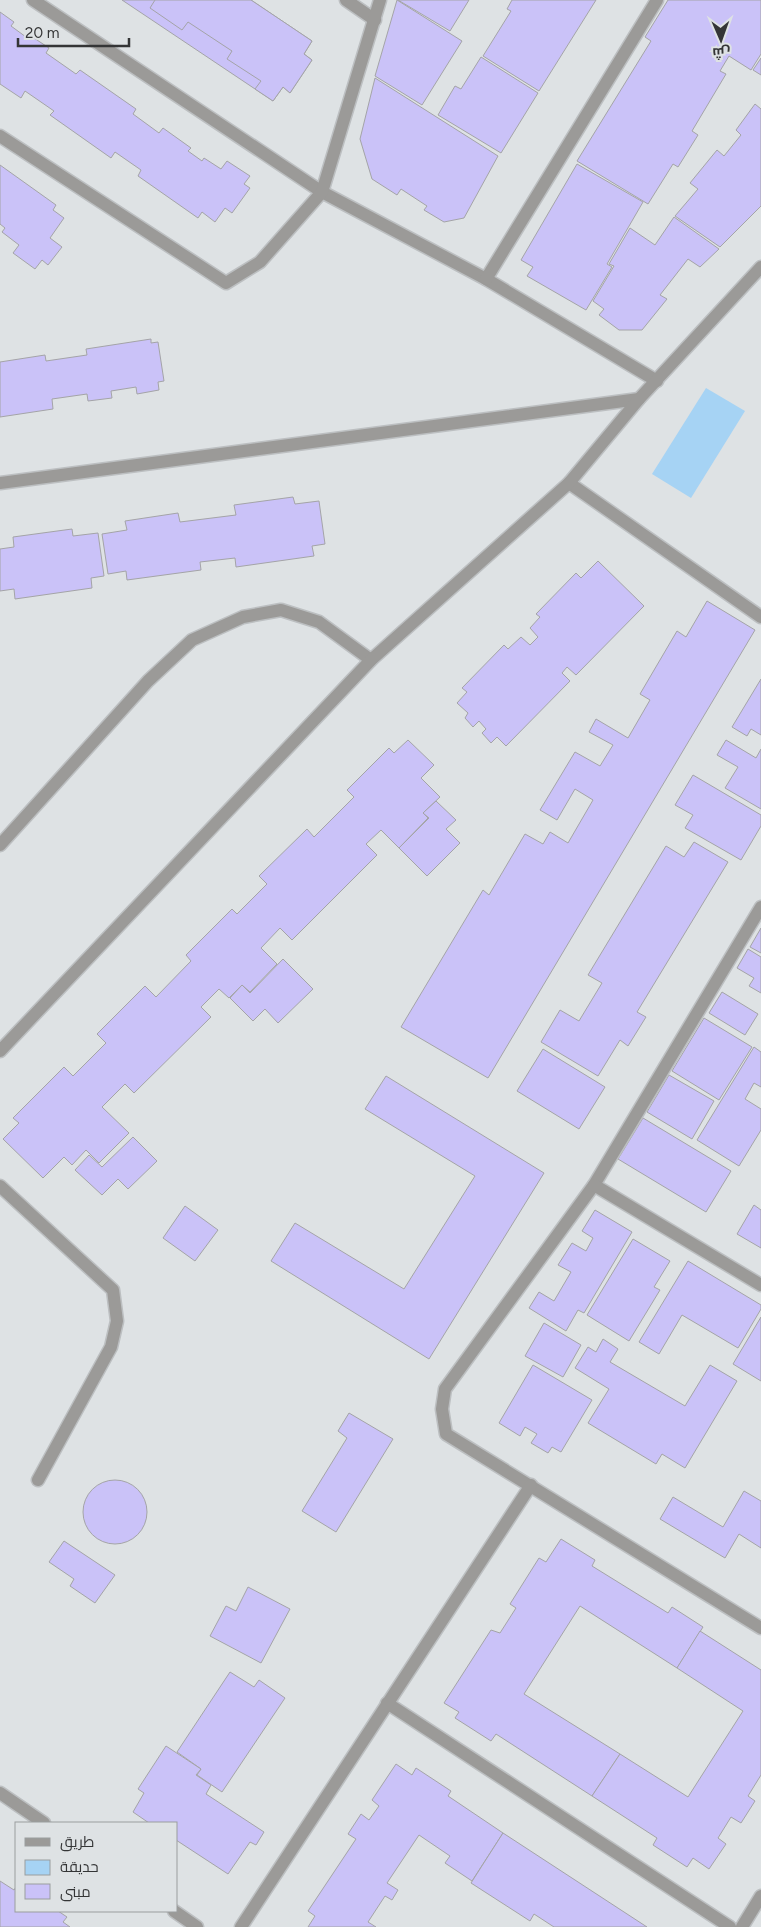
<svg xmlns="http://www.w3.org/2000/svg" width="761" height="1927" viewBox="0 0 761 1927" font-family="Figtree,Cairo,sans-serif">
	<style>
		.green { fill: #a6d3f4 }
		.building { fill: #cac2f8; stroke: #a4a4a7 }
		.lines { fill: none; stroke-linecap: round; stroke-linejoin: round }
		.minor-casing { stroke: #bcbfc1; stroke-width: 15 }
		.minor { stroke: #9b9a98; stroke-width: 12 }
	</style>
	<rect width="100%" height="100%" fill="#dee2e4"/>
	<polygon class="green" points="706,388 745,411 691,498 652,474"/>
	<g class="building">
		<polygon points="122,0 251,0 312,41 304,54 312,60 290,93 283,87 273,101"/>
		<polygon points="155,0 251,0 312,41 304,54 312,60 290,93 283,87 273,101 255,89 261,81 227,59 232,51 188,22 182,30 150,8"/>
		<polygon points="397,0 462,41 422,105 375,76"/>
		<polygon points="398,0 469,0 450,31"/>
		<polygon points="512,0 596,0 539,91 483,56 511,11 507,9"/>
		<polygon points="668,0 761,0 761,54 751,70 729,56 720,71 726,74 692,131 698,135 678,167 673,164 648,204 577,161 651,41 645,37"/>
		<polygon points="0,12 14,22 11,26 26,37 28,34 49,48 46,53 76,74 80,70 136,109 133,114 159,133 163,128 191,148 188,151 202,161 204,158 221,169 227,161 250,176 244,184 250,188 232,213 225,208 215,222 202,212 198,218 138,176 141,170 115,152 111,158 50,115 54,111 25,91 21,98 0,84"/>
		<polygon points="481,57 538,93 501,153 438,115 455,86 461,89"/>
		<polygon points="761,58 761,75 753,70"/>
		<polygon points="375,78 498,156 464,218 444,222 424,210 427,206 401,189 397,195 372,179 360,139"/>
		<polygon points="755,104 761,109 761,206 720,247 675,216 698,189 690,183 717,150 724,156 741,135 736,130"/>
		<polygon points="577,164 643,202 607,264 612,267 586,310 527,276 533,267 521,260"/>
		<polygon points="0,165 56,205 53,210 64,218 50,238 62,247 48,265 42,260 35,269 13,253 19,245 2,232 5,228 0,224"/>
		<polygon points="674,217 719,249 700,267 688,259 660,295 667,299 642,330 619,330 599,315 604,309 593,301 614,266 609,264 630,228 655,245"/>
		<polygon points="151,339 151,343 158,342 164,381 158,382 159,390 137,394 136,387 111,391 112,398 88,401 87,394 52,399 53,409 0,417 0,362 45,355 46,361 87,355 86,349"/>
		<polygon points="293,497 295,504 319,501 325,544 312,546 314,556 236,567 235,558 200,562 201,570 127,580 126,571 108,574 102,534 127,530 125,521 178,513 180,522 236,515 234,505"/>
		<polygon points="72,529 73,536 98,533 104,576 91,578 92,588 15,599 14,589 0,591 0,549 14,547 13,537"/>
		<polygon points="598,561 644,606 576,675 567,667 562,673 570,681 506,746 497,737 491,743 482,733 486,729 479,721 473,727 465,718 468,713 457,703 467,692 462,688 504,645 508,649 521,637 530,645 538,637 530,628 540,617 536,614 576,573 581,578"/>
		<polygon points="707,601 755,630 488,1078 401,1027 483,890 489,895 525,834 543,844 550,832 568,843 593,800 575,789 557,820 540,810 575,752 600,766 613,745 589,732 596,719 628,738 650,700 640,694 677,631 686,637"/>
		<polygon points="761,679 761,735 751,729 747,736 732,727"/>
		<polygon points="408,740 434,765 421,778 440,797 423,813 428,818 399,848 381,830 366,844 377,855 292,940 280,928 261,948 277,964 250,992 242,985 229,998 219,989 201,1007 211,1017 134,1093 125,1084 102,1107 129,1133 99,1163 86,1150 72,1165 64,1157 43,1178 3,1139 19,1123 13,1118 64,1067 73,1076 106,1043 97,1034 145,986 156,997 191,961 186,955 232,909 237,914 267,884 259,876 307,829 314,837 354,797 347,790 389,748 394,753"/>
		<polygon points="726,740 756,758 761,749 761,809 725,788 738,767 717,755"/>
		<polygon points="693,775 761,815 761,826 741,860 685,828 693,815 675,805"/>
		<polygon points="436,801 456,820 446,829 460,843 427,876 399,848 429,818 423,813"/>
		<polygon points="694,842 728,862 637,1012 646,1017 628,1046 620,1040 598,1076 541,1042 560,1010 579,1021 602,983 588,975 666,846 684,857"/>
		<polygon points="761,928 761,953 750,947"/>
		<polygon points="748,949 761,957 761,993 749,986 754,978 737,968"/>
		<polygon points="283,959 313,989 278,1023 265,1009 253,1021 230,998 242,985 250,993"/>
		<polygon points="722,992 758,1014 745,1035 709,1013"/>
		<polygon points="704,1018 752,1047 719,1100 672,1071"/>
		<polygon points="754,1047 761,1052 761,1087 754,1083 745,1099 761,1109 761,1130 739,1166 697,1140"/>
		<polygon points="543,1049 605,1087 579,1129 517,1091"/>
		<polygon points="669,1075 714,1101 692,1139 647,1112"/>
		<polygon points="386,1076 544,1173 429,1359 271,1261 295,1223 404,1289 475,1176 365,1109"/>
		<polygon points="643,1118 731,1171 706,1212 618,1159"/>
		<polygon points="133,1137 157,1161 128,1189 118,1179 102,1195 75,1170 89,1155 102,1167"/>
		<polygon points="754,1205 761,1210 761,1248 737,1234"/>
		<polygon points="185,1206 218,1230 195,1261 163,1238"/>
		<polygon points="595,1210 632,1232 584,1313 578,1310 566,1331 529,1308 539,1292 554,1301 571,1272 558,1265 572,1243 586,1251 593,1238 582,1231"/>
		<polygon points="633,1239 670,1261 654,1287 660,1290 629,1341 587,1315"/>
		<polygon points="688,1261 761,1305 761,1309 738,1348 682,1315 659,1354 639,1342"/>
		<polygon points="761,1317 761,1381 733,1364"/>
		<polygon points="544,1323 581,1345 563,1377 525,1356"/>
		<polygon points="603,1339 618,1349 610,1362 685,1406 710,1365 737,1381 685,1468 662,1454 656,1464 588,1423 609,1389 575,1368 588,1347 596,1352"/>
		<polygon points="533,1365 592,1400 561,1452 552,1447 548,1453 531,1443 537,1434 525,1427 520,1436 499,1423"/>
		<polygon points="349,1413 393,1439 336,1532 302,1511 347,1438 338,1431"/>
		<circle cx="115" cy="1512" r="32"/>
		<polygon points="744,1491 761,1501 761,1548 739,1534 725,1558 660,1519 673,1497 723,1527"/>
		<polygon points="561,1539 595,1560 592,1566 668,1613 672,1607 703,1627 677,1668 580,1606 524,1694 620,1754 592,1796 496,1734 491,1741 455,1718 459,1712 444,1703 491,1630 500,1633 516,1608 510,1604 539,1558 546,1562"/>
		<polygon points="64,1541 115,1575 95,1603 70,1586 74,1579 49,1562"/>
		<polygon points="248,1587 290,1609 261,1663 210,1636 226,1606 236,1611"/>
		<polygon points="700,1631 761,1670 761,1775 748,1796 755,1801 741,1823 731,1817 718,1838 726,1844 709,1869 693,1858 687,1867 653,1845 657,1838 592,1796 620,1754 688,1797 743,1711 677,1668"/>
		<polygon points="230,1672 254,1687 259,1680 285,1698 222,1792 197,1775 201,1769 177,1752"/>
		<polygon points="166,1746 201,1769 196,1775 211,1785 206,1794 264,1832 256,1845 250,1842 228,1874 176,1840 176,1823 149,1823 133,1812 144,1793 138,1789"/>
		<polygon points="396,1764 412,1775 416,1768 451,1791 448,1796 503,1833 472,1881 445,1863 450,1856 419,1835 387,1883 398,1890 392,1900 385,1896 368,1922 376,1927 308,1927 315,1916 308,1911 356,1839 348,1834 361,1814 369,1820 379,1806 372,1800"/>
		<polygon points="503,1833 647,1927 554,1927 534,1914 530,1921 471,1883"/>
		<polygon points="0,1881 14,1890 16,1887 16,1911 58,1911 67,1917 63,1922 70,1927 0,1927"/>
	</g>
	<g class="lines">
		<g class="minor-casing">
			<g id="minor">
				<polyline points="33,0 322,192 486,279 657,381"/>
				<polyline points="346,0 375,20"/>
				<polyline points="0,136 226,283 260,262 322,192 380,0"/>
				<polyline points="486,279 657,0"/>
				<polyline points="0,483 639,399"/>
				<polyline points="569,483 761,617"/>
				<polyline points="0,845 148,681 192,640 243,617 281,610 319,622 371,660"/>
				<polyline points="761,907 594,1185 445,1389 442,1409 446,1434 761,1628"/>
				<polyline points="0,1051 371,660 569,483 639,399 761,267"/>
				<polyline points="594,1185 761,1285"/>
				<polyline points="0,1186 113,1290 117,1321 111,1347 38,1480"/>
				<polyline points="387,1703 730,1927"/>
				<polyline points="0,1793 44,1823"/>
				<polyline points="174,1911 197,1927"/>
				<polyline points="241,1927 531,1485"/>
				<polyline points="742,1927 761,1896"/>
			</g>
		</g>
		<use href="#minor" class="minor"/>
	</g>
	<rect x="15" y="1822" width="162" height="90" fill="#dee2e4" stroke="#9a9d9e"/>
	<rect x="25" y="1838" width="25" height="8" fill="#9b9a98" stroke="#9a9d9e"/>
	<text x="60" y="1847" font-size="15" fill="#343536">طريق</text>
	<rect x="25" y="1860" width="25" height="15" fill="#a6d3f4" stroke="#9a9d9e"/>
	<text x="60" y="1872" font-size="15" fill="#343536">حديقة</text>
	<rect x="25" y="1884" width="25" height="15" fill="#cac2f8" stroke="#9a9d9e"/>
	<text x="60" y="1897" font-size="15" fill="#343536">مبنى</text>
	<g transform="translate(721 40) rotate(178)" stroke="#dee2e4" stroke-width="4" paint-order="stroke">
	<path d="M0-4L9 19L0 12L-9 19Z" fill="#343536"/>
	<text y="-8" font-size="14" font-weight="bold" text-anchor="middle" fill="#343536">ش</text>
	</g>
	<path d="M18 38v8h111v-8" fill="none" stroke="#343536" stroke-width="2.5"/>
	<text x="25" y="38" font-size="15" fill="#343536" stroke="#dee2e4" stroke-width="4" paint-order="stroke">20 m</text>
</svg>
